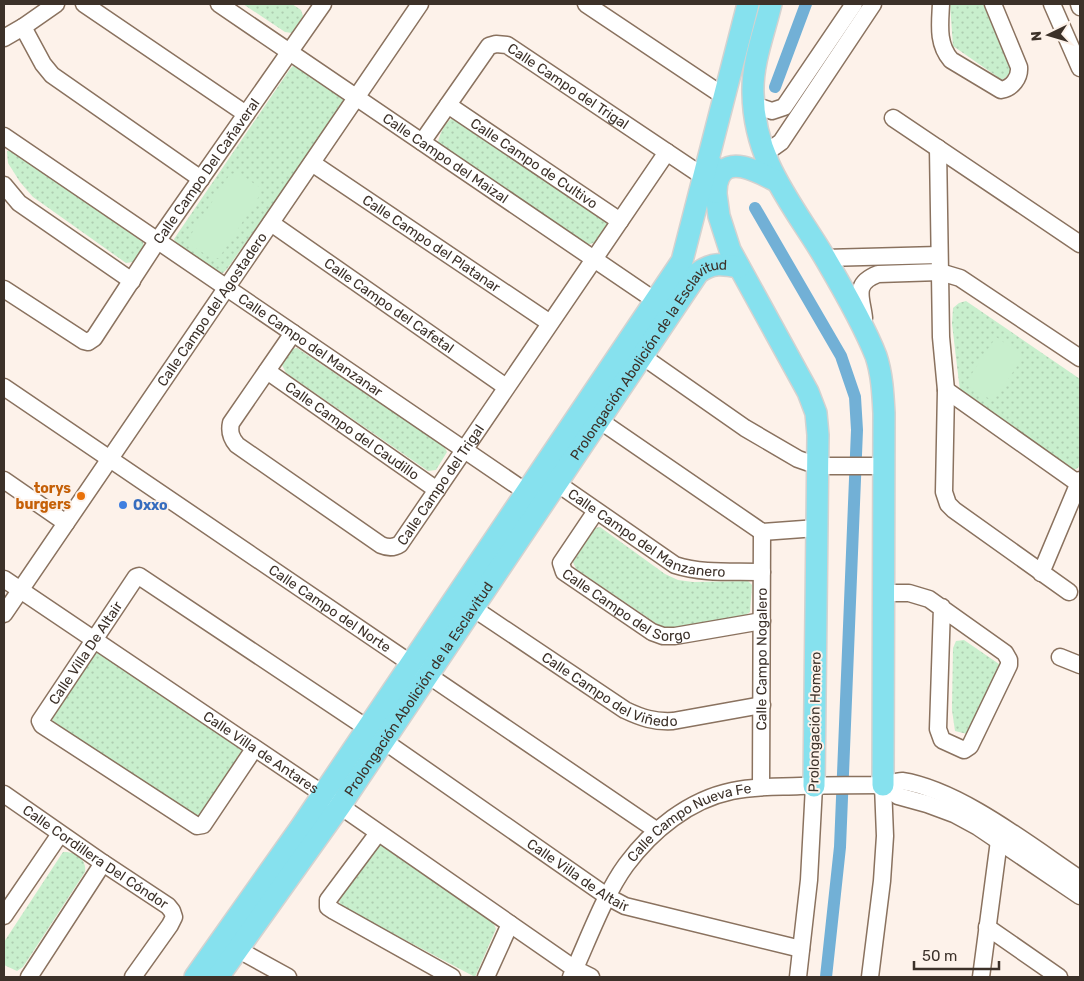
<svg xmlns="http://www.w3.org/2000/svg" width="1084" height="981" viewBox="0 0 1084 981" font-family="Rubik,sans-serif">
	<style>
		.park { fill: url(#park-dots) }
		.garden { fill: #c8efcd }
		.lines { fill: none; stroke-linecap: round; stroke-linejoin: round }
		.canal { stroke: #72b0d6; stroke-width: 12 }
		.minor-casing { stroke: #8a725f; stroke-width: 19 }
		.major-casing { stroke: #d4d2d0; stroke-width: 24 }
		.minor { stroke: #fff; stroke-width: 16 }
		.major { stroke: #86e1ee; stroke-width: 21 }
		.food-dot { fill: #e8710a; stroke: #fdf2ea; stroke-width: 2 }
		.shop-dot { fill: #3f7fe0; stroke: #fdf2ea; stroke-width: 2 }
		.labels { text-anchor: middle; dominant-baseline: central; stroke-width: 4; stroke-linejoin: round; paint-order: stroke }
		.street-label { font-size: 14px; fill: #3c3129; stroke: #fdf2ea }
		.food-label { font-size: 14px; font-weight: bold; fill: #c56008; stroke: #fdf2ea; text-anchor: end }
		.shop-label { font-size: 14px; font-weight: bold; fill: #366cbe; stroke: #fdf2ea; text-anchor: start }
	</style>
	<defs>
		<pattern id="park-dots" width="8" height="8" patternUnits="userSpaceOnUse" patternTransform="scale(1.25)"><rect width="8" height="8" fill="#c8efcd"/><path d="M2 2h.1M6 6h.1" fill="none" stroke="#adcdb0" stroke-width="1.8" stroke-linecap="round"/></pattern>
	</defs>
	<rect width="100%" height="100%" fill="#fdf2ea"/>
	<g class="park">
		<polygon points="243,4 292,4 301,10 303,16 292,33 285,32"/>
		<polygon points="950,4 983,4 1012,72 1002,80 953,46"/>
		<polygon points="294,65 298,66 341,95 343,100 342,106 227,269 223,273 217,272 176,244 174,239 290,69"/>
		<path d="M455,117L608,221C606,231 598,245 587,244L441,147L438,142C440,133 446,120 455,117Z"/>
		<polygon points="7,151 12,151 143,242 144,247 133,262 126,263 33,197 20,182 8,163"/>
		<polygon points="966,301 1080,379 1080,464 1078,468 1072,471 960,391 952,324 953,308 959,303"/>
		<polygon points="297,348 444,446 447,452 436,470 428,471 286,373 282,365 292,349"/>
		<polygon points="600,527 665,574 678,580 693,582 748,581 752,585 750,612 744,616 675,630 663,628 576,569 573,562 595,528"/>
		<polygon points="964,640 999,664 999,671 967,734 955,731 952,710 953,648 956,641"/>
		<polygon points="97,652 104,654 241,747 242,753 204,811 195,818 185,815 54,723 51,716 89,654"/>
		<polygon points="375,844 380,844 493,922 496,929 475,977 341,906 339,901 343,893"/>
		<path d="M63,852C76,851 87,860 85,872L23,967L17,971L4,965V942Z"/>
	</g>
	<g class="garden">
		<polygon points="239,173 259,187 260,195 219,258 211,258 191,245 190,236 230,174"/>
		<polygon points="996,337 1024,356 993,401 965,384"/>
	</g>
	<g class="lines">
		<g class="canal">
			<polyline points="775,87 806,4"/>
			<polyline points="755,208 841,356 855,397 857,430 840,847 826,977"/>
		</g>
		<g class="minor-casing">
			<g id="minor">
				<polyline points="84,4 246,114"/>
				<path id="s1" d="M219,4L663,306"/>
				<polyline points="586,4 725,97"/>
				<path d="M941,4C940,24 937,44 951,60L1001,90C1012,88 1020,78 1019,67L993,4"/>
				<polyline points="1052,4 1080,68"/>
				<polyline points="1079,4 1080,7"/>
				<polyline points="23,27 43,64 52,75 201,179"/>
				<polyline points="4,38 23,27 56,4"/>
				<path id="s2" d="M448,105L620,221"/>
				<polyline points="754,105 772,111 784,107 854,4"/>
				<polyline points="893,118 1080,244"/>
				<path id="s3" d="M4,136L535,498"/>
				<path id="s4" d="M422,142L489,46L496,44L507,45L704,177"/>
				<polyline points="938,148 941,337 946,390 944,492 948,504 954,510 1069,592"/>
				<polyline points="763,151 774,147 781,142 873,4"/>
				<path id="s5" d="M312,163L550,323"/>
				<polyline points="4,185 19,203 132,281"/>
				<path id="s6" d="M271,223L506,387"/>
				<polyline points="825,258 939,255"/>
				<path id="s7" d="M4,289L84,341L88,342L94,338L158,240L323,4"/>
				<path d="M864,318C862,298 852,284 878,274L940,272L960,278L1080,358"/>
				<path id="s8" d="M293,333L231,423C229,432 231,438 237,445L381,545C388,548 394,548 400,544L667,152"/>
				<polyline points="642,356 745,428 798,459 818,466 884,466"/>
				<path id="s9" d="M267,371L437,490"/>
				<path id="s10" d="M4,387L656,830"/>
				<polyline points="946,390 1079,484"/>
				<polyline points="599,420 762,532 817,528"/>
				<path id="s11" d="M548,477L675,565C703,574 733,571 762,572"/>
				<polyline points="4,480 66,523"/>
				<path id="s12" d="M596,511L561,563L564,572L652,632L663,636H675L762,621"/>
				<polyline points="1041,573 1080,480"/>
				<path id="s13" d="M4,579L323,794L575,969L591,977"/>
				<polyline points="883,593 909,593 929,599 1005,653 1009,660 1009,665 970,746 964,750 942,740 938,729 942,607"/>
				<path id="s14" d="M473,608L625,710C642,718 654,722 673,721L762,705"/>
				<path id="s15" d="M4,614L420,4"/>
				<polyline points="1060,657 1080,665"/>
				<path id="s16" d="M384,741L608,897L625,906L801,949"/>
				<path id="s17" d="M254,749L203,825L197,826L42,725L40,721L136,577L139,576L367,728"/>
				<polyline points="883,785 898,796 927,804 954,814 978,827 1080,896"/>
				<path id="s18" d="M761,787L762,532"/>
				<path id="s19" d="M4,794L103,863L168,906L172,911L174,917L170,925L133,977"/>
				<polyline points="378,833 328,900 328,907 334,911 452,977"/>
				<polyline points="4,916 60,834"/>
				<polyline points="987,927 1059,977"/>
				<polyline points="237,949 288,977"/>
				<polyline points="29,977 103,863"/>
				<polyline points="486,977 510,924"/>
				<path id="s20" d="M571,977C587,943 604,895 626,865C652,830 689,800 732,791C754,786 778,787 800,786C828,785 856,785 883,785C889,784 896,781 902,781C960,790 1032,847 1080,879"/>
				<polyline points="798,977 809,880 814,786"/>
				<polyline points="870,977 882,881 885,836 883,785"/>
				<polyline points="981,977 1000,833"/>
			</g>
		</g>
		<g class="major-casing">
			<g id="major">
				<path d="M771,4C764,33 752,63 753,93C754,162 792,203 825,258C842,287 864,325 876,356C882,374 883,394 884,413L883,785"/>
				<polyline points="712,165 719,216 730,250 808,392 816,413 818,435 814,786"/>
				<path d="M716,192C716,188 717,181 719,177C729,154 762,174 776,181"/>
				<polyline points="195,977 301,827 682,261 748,4"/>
				<path id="s21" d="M218,977L340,806L698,273C712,262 723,264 739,267"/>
			</g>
		</g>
		<use href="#minor" class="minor"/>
		<use href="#major" class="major"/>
	</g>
	<circle class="food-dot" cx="81" cy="496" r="5"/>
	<circle class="shop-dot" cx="123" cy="505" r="5"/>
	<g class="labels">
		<g class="street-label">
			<text stroke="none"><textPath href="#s4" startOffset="209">Calle Campo del Trigal</textPath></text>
			<text stroke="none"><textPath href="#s1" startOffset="274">Calle Campo del Maizal</textPath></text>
			<text stroke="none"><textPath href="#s2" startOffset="104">Calle Campo de Cultivo</textPath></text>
			<text stroke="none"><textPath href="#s7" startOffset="308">Calle Campo Del Cañaveral</textPath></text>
			<text stroke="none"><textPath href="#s5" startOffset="144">Calle Campo del Platanar</textPath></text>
			<text stroke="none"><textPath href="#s6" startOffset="144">Calle Campo del Cafetal</textPath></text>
			<text stroke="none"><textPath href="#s15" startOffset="369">Calle Campo del Agostadero</textPath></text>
			<text stroke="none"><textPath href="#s3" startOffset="371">Calle Campo del Manzanar</textPath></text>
			<text stroke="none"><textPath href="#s21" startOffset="756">Prolongación Abolición de la Esclavitud</textPath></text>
			<text stroke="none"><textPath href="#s9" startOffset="104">Calle Campo del Caudillo</textPath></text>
			<text stroke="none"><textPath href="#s8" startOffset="400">Calle Campo del Trigal</textPath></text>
			<text stroke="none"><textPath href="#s11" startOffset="116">Calle Campo del Manzanero</textPath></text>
			<text stroke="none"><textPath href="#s12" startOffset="145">Calle Campo del Sorgo</textPath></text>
			<text stroke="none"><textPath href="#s10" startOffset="394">Calle Campo del Norte</textPath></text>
			<text stroke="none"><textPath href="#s17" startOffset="369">Calle Villa De Altair</textPath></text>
			<text stroke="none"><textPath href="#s18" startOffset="128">Calle Campo Nogalero</textPath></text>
			<text stroke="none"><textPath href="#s14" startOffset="161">Calle Campo del Viñedo</textPath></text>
			<text stroke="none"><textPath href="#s21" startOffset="351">Prolongación Abolición de la Esclavitud</textPath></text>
			<text transform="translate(815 722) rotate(-89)">Prolongación Homero</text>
			<text stroke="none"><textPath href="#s13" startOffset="310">Calle Villa de Antares</textPath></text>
			<text stroke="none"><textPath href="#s20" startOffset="204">Calle Campo Nueva Fe</textPath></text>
			<text stroke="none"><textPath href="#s19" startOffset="111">Calle Cordillera Del Cóndor</textPath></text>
			<text stroke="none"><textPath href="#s16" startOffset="236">Calle Villa de Altair</textPath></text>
		</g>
		<g class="food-label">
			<text x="71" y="488">torys<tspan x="71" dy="16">burgers</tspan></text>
		</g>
		<g class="shop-label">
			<text x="133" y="505">Oxxo</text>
		</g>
	</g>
	<rect width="1084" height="981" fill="none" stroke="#3c3129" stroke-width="10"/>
	<g transform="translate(1049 35) rotate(265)" stroke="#fdf2ea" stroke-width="4" paint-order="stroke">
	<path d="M0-4L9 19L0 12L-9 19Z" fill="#3c3129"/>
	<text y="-8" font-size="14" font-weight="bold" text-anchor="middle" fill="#3c3129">N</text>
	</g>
	<path d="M914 961v8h85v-8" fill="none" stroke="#3c3129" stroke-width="2.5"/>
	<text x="922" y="961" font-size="15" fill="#3c3129" stroke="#fdf2ea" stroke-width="4" paint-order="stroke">50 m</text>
</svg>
